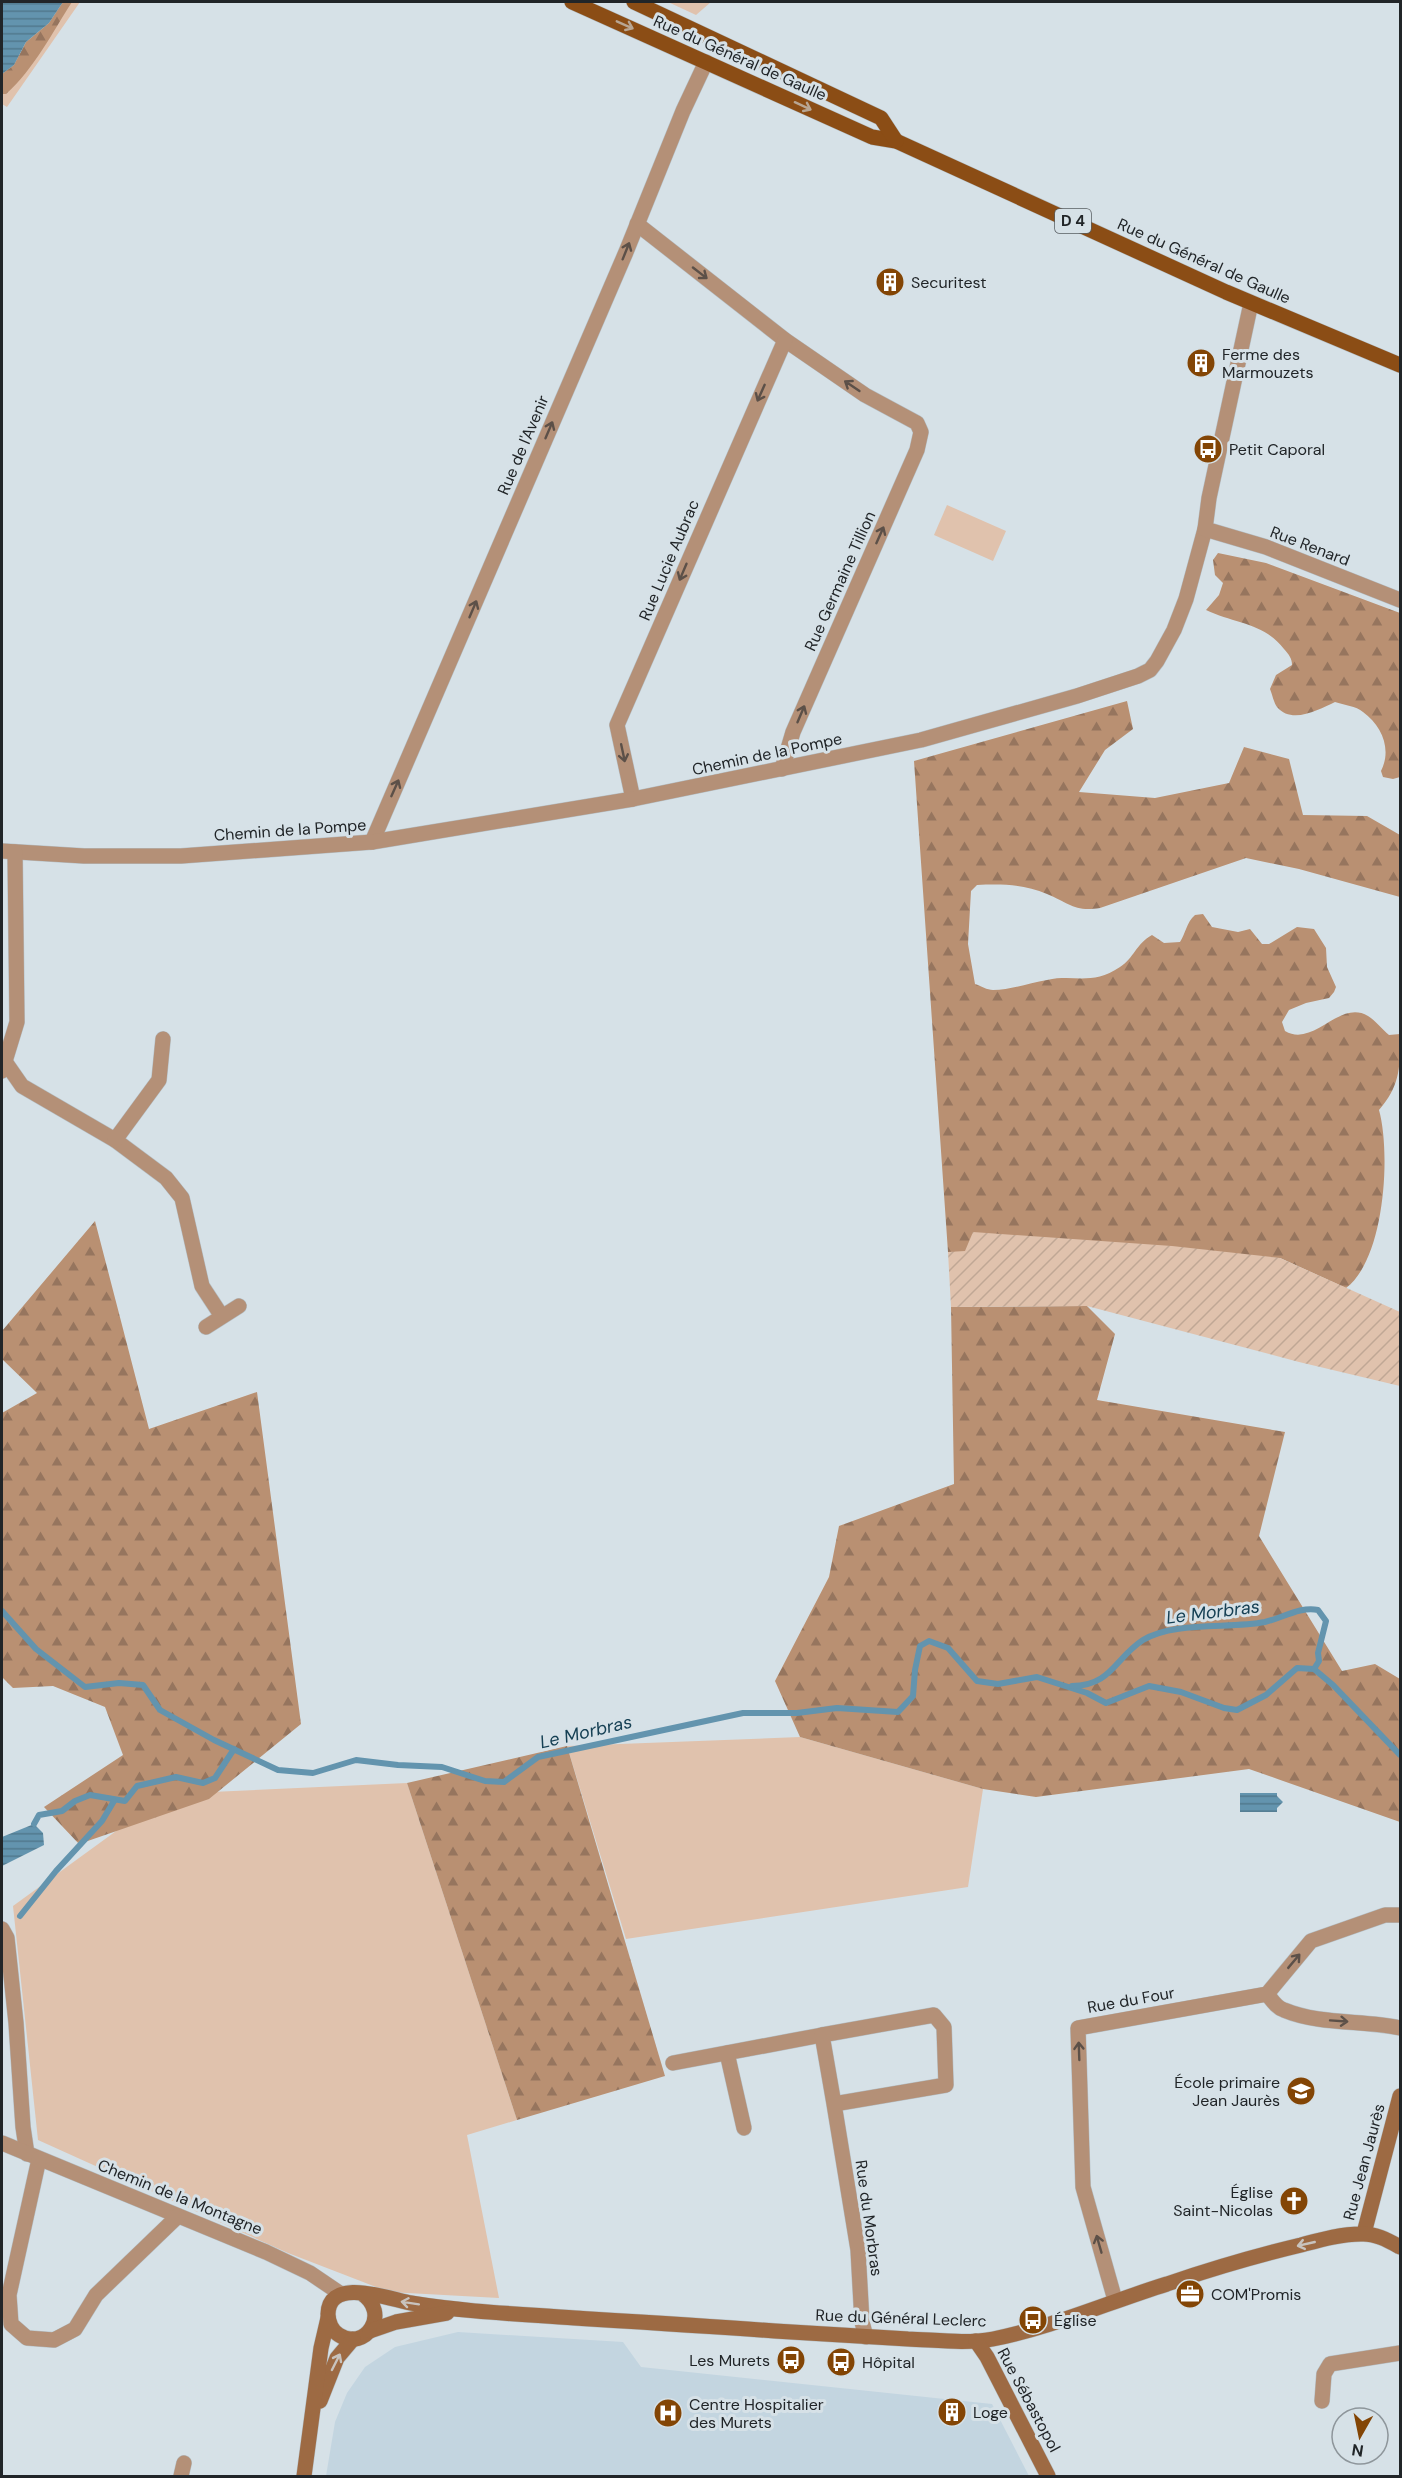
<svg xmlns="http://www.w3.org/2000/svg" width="1402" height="2478" viewBox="0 0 1402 2478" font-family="'DM Sans',sans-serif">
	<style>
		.built { fill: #c3d5e0 }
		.grass { fill: #e0c2ad }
		.forest { fill: url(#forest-firs) }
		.garden { fill: url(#garden-furrows) }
		.water { fill: url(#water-rules) }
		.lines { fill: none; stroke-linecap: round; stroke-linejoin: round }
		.stream { stroke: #6394ae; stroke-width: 6 }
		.minor-casing { stroke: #b5bfc5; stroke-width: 16 }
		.tertiary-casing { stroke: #b5bfc5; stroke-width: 16 }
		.secondary-casing { stroke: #b5bfc5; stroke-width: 16 }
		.primary-casing { stroke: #b5bfc5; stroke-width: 16 }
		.minor { stroke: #b49077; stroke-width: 15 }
		.tertiary { stroke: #b49077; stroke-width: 15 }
		.secondary { stroke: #9d6a43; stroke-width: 15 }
		.primary { stroke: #8b4d15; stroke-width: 15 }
		.oneway { stroke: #b8a693 }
		.oneway2 { stroke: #5c5048 }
		.oneway3 { stroke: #c8c3be }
		.labels { text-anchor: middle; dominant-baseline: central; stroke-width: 6; stroke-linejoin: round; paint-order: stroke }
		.shield { fill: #d6e1e7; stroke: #575d61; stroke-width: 1.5 }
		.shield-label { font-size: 15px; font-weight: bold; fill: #212528 }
		.street-label { font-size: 16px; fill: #212528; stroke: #d6e1e7 }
		.poi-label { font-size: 16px; fill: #212528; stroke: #d6e1e7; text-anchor: start }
		.water-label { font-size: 18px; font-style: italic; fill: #164054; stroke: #d6e1e7 }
	</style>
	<defs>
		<pattern id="forest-firs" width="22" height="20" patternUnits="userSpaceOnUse" patternTransform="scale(1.5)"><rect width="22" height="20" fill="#b99072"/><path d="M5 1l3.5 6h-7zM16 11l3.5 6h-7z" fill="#96755e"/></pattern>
		<pattern id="garden-furrows" width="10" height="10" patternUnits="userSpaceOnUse" patternTransform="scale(1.5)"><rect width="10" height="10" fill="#e0c2ad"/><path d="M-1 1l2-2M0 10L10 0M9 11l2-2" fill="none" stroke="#c0a795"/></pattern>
		<pattern id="water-rules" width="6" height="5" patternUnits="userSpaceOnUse" patternTransform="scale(1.5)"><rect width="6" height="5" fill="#6394ae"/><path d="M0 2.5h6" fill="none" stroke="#51798e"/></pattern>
	</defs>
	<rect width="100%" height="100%" fill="#d6e1e7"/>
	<polygon class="built" points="458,2332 623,2342 641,2367 992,2404 1029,2476 326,2476 335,2422 347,2393 365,2367 395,2347"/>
	<g class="grass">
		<polygon points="63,2 80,2 7,107 2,104 2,74 49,23"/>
		<polygon points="668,2 711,2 696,15"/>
		<polygon points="947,505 1006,531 993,561 934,535"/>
		<polygon points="800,1737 983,1789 968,1887 626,1939 567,1746"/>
		<polygon points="407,1783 517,2120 467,2135 499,2298 389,2292 288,2253 38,2140 13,1906 167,1794"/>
	</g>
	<g class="forest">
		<path d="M63,2H72C52,33 34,69 6,94H2V74L14,65L26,42L49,23Z"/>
		<path d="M1218,553L1266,563L1400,613V777L1393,779L1383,777L1381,771C1392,749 1382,726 1363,712C1356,706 1344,705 1335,702C1320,709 1292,725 1277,707C1274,703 1272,694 1270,689L1276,675L1292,665C1292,658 1289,655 1284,649C1263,622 1235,624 1206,610L1219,595L1223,583L1215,575L1213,560Z"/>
		<path d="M1127,701L1133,729L1105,750L1079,792L1155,798L1229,783L1244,747L1289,759L1303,815L1367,816L1400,835V897L1299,869L1246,858L1100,908C1074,912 1069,903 1047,894C1024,884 1002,884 977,885L971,891L968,944L975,984C981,986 987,990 993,990C1011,990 1029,983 1047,980C1074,974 1092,986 1120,967C1134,958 1136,944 1152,935L1164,943L1180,942C1186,933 1186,923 1195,915L1203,914L1212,927L1238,932L1250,929L1262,944H1269L1297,927L1314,929L1326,948L1327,967L1336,987L1334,992L1329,998L1306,1003L1289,1010L1282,1022L1285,1031C1314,1048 1339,999 1368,1016C1376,1021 1382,1029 1389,1035L1400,1034C1400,1066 1401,1085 1379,1110C1391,1153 1385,1259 1346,1288L1280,1258L948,1252L914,761Z"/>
		<polygon points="95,1221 149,1429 257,1392 301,1724 209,1799 79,1844 44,1807 123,1755 105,1707 53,1686 13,1688 2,1677 2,1413 37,1393 2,1359 2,1331"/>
		<polygon points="1087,1306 1115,1334 1097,1400 1285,1432 1259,1536 1342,1671 1375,1664 1400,1679 1400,1822 1249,1769 1036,1797 983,1789 800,1737 775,1681 829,1577 839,1526 954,1484 951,1307"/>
		<polygon points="567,1746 665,2076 517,2120 407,1783"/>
	</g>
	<polygon class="garden" points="973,1232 1172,1246 1280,1258 1400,1312 1400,1386 1299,1362 1087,1306 951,1307 948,1252 965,1251"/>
	<g class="water">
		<polygon points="3,2 63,2 49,23 26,42 14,65 2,74 2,4"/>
		<polygon points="1240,1793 1277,1793 1277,1796 1283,1802 1277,1808 1277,1812 1240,1812"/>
		<polygon points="34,1824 43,1833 44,1845 2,1866 2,1837"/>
	</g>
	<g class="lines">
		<g class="stream">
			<polyline points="2,1611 36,1649 85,1687 119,1683 143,1685 160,1710 214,1740 278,1770 313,1773 356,1760 398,1765 442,1767 485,1781 504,1782 538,1757 743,1713 797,1713 837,1708 898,1712 913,1696 915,1670 920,1646 929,1641 948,1648 977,1681 998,1684 1037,1677 1087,1693 1106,1703 1149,1686 1181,1692 1224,1708 1237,1710 1266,1695 1297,1668 1314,1669 1333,1685 1400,1755"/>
			<path d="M1072,1686C1111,1686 1115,1658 1143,1640C1174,1621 1229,1629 1265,1622C1282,1618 1301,1606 1318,1610L1326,1621L1318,1653L1319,1661L1314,1669"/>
			<polyline points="34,1824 39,1815 62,1811 75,1801 90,1795 125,1801 137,1786 176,1777 203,1783 215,1778 234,1749"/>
			<polyline points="20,1916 56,1871 102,1821 114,1801"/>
		</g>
		<g class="minor-casing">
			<g id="minor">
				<polyline points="637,224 785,340 865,395 917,423 921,432 917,450 793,732 782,769"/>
				<polyline points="633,799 617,725 785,340"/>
				<polyline points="372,842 626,252 683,111 706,62"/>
				<polyline points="2,851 84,856 181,856 372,842 633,799 921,740 1077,696 1138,676 1150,670 1157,661 1174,630 1186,599 1205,529"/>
				<polyline points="2,1061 6,1063 22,1086 115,1140 166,1178 182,1198 202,1286 221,1315"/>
				<polyline points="2,1071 17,1022 15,852"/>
				<polyline points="115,1140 159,1080 163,1039"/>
				<polyline points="206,1327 239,1306"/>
				<polyline points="2,1929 7,1938 16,2023 23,2127 27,2154"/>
				<path d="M1267,1994C1272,2000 1277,2008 1284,2010C1320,2025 1363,2020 1400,2028"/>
				<polyline points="727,2053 744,2128"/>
				<polyline points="673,2063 822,2035"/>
				<polyline points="834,2104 822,2035 934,2015 944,2027 946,2085 834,2104 858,2250 862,2322 866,2337"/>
				<polyline points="2,2143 266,2252 310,2273 341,2294"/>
				<polyline points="39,2159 9,2295 11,2324 27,2338 54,2340 75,2329 96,2295 178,2216"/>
				<polyline points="1115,2300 1083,2187 1078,2028 1267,1994 1311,1941 1385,1915 1400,1915"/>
				<polyline points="1322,2401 1324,2374 1330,2364 1400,2353"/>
				<polyline points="181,2476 184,2463"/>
			</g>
		</g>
		<g class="tertiary-casing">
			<polyline id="tertiary" points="1251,303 1209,498 1205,529 1266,547 1400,600"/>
		</g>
		<g class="secondary-casing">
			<g id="secondary">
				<polyline points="1364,2233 1400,2096"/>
				<path d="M361,2293C392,2313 365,2352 339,2335C332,2331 328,2322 328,2314C329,2276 389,2299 411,2303C465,2312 520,2314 575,2318C641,2322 708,2326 775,2331C819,2334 864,2336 908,2339C936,2340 966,2344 993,2339C1053,2327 1109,2302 1167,2284C1211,2269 1255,2256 1301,2245C1320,2240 1341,2234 1361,2234C1375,2233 1389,2241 1400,2247"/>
				<polyline points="370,2331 396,2322 447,2313"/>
				<polyline points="976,2341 987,2357 1048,2476"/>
				<polyline points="320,2401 337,2358 353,2339"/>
				<polyline points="304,2476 321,2348 328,2318"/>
			</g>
		</g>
		<g class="primary-casing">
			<g id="primary">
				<polyline points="572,2 872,137 896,141 1226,292 1400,365"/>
				<polyline points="634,2 881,118 896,141"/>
			</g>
		</g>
		<use href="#minor" class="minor"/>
		<use href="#tertiary" class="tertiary"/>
		<use href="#secondary" class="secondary"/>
		<use href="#primary" class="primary"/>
	</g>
	<defs><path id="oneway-shaft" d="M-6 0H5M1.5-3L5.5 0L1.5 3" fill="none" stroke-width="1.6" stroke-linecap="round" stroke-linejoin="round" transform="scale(1.5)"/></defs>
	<g class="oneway">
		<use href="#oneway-shaft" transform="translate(625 25) rotate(24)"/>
		<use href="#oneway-shaft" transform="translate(803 106) rotate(25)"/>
	</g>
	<g class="oneway2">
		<use href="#oneway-shaft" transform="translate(626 251) rotate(-68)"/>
		<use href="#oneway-shaft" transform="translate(700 273) rotate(38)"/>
		<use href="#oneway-shaft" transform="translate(852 386) rotate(-146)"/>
		<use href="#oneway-shaft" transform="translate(761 393) rotate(114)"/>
		<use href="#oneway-shaft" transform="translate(549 430) rotate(-67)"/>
		<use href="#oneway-shaft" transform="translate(880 535) rotate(-66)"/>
		<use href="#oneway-shaft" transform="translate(683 572) rotate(113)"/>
		<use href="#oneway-shaft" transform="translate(473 609) rotate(-67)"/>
		<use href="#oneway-shaft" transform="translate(801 714) rotate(-67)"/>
		<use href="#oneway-shaft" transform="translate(623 753) rotate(78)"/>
		<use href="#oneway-shaft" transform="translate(395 788) rotate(-66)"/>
		<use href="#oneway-shaft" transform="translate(1294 1961) rotate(-50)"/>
		<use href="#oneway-shaft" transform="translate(1339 2021) rotate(4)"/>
		<use href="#oneway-shaft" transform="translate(1079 2051) rotate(-92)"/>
		<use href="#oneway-shaft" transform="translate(1099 2244) rotate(-106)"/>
	</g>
	<g class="oneway3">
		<use href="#oneway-shaft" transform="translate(1306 2244) rotate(167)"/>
		<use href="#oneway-shaft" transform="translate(410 2303) rotate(-171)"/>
		<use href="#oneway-shaft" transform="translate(336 2362) rotate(-63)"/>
	</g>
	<defs>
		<g id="building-disc" transform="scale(1.5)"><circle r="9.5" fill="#834505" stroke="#d6e1e7"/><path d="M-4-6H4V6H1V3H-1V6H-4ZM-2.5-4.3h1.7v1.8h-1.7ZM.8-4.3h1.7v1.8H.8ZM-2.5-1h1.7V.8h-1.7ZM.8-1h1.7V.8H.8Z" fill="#fff"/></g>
		<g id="bus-disc" transform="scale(1.5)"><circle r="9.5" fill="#834505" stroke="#d6e1e7"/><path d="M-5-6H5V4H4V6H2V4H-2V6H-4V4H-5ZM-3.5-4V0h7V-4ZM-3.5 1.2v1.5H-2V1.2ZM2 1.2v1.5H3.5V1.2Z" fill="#fff"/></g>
		<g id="school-disc" transform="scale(1.5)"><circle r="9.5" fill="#834505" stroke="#d6e1e7"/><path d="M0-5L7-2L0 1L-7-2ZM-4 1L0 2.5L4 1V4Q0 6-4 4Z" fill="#fff"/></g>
		<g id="church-disc" transform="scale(1.5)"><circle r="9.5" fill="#834505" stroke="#d6e1e7"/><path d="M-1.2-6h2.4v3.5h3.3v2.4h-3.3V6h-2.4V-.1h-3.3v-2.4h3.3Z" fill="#fff"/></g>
		<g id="office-disc" transform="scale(1.5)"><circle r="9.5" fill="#834505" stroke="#d6e1e7"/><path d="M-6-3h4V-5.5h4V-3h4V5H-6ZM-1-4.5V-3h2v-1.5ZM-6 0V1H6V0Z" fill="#fff"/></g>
		<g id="hospital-disc" transform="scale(1.5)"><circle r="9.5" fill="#834505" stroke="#d6e1e7"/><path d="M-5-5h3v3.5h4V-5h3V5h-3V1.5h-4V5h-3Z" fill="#fff"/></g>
	</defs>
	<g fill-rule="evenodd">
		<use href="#building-disc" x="890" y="282"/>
		<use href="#building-disc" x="1201" y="363"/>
		<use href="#bus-disc" x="1208" y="449"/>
		<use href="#school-disc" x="1301" y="2091"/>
		<use href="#church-disc" x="1294" y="2201"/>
		<use href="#office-disc" x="1190" y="2294"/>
		<use href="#bus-disc" x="1033" y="2320"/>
		<use href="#bus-disc" x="791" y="2360"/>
		<use href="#bus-disc" x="841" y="2362"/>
		<use href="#building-disc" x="952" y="2412"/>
		<use href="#hospital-disc" x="668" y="2413"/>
	</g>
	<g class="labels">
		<rect class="shield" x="1055" y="209" width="36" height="24" rx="4.5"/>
		<g class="shield-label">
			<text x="1073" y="221">D 4</text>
		</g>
		<g class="street-label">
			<text transform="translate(740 58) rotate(24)">Rue du Général de Gaulle</text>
			<text transform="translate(1204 261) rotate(24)">Rue du Général de Gaulle</text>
			<text transform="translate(523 445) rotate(-67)">Rue de l'Avenir</text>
			<text transform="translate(1310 546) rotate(21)">Rue Renard</text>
			<text transform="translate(669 560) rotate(-67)">Rue Lucie Aubrac</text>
			<text transform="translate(840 581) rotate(-66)">Rue Germaine Tillion</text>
			<text transform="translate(767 754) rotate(-12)">Chemin de la Pompe</text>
			<text transform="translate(290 830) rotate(-4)">Chemin de la Pompe</text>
			<text transform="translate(1131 2000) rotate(-10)">Rue du Four</text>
			<text transform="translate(1364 2162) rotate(-75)">Rue Jean Jaurès</text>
			<text transform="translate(180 2197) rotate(22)">Chemin de la Montagne</text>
			<text transform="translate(869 2218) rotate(82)">Rue du Morbras</text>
			<text transform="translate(901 2318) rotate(2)">Rue du Général Leclerc</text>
			<text transform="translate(1029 2400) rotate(62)">Rue Sébastopol</text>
		</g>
		<g class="poi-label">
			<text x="911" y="282">Securitest</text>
			<text x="1222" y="354">Ferme des<tspan x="1222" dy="18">Marmouzets</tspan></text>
			<text x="1229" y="449">Petit Caporal</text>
			<text x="1280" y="2082" text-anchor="end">École primaire<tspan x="1280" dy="18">Jean Jaurès</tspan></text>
			<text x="1273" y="2192" text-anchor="end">Église<tspan x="1273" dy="18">Saint-Nicolas</tspan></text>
			<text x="1211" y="2294">COM'Promis</text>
			<text x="1054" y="2320">Église</text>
			<text x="770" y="2360" text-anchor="end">Les Murets</text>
			<text x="862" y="2362">Hôpital</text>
			<text x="689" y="2404">Centre Hospitalier<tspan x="689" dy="18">des Murets</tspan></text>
			<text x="973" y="2412">Loge</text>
		</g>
		<g class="water-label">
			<text transform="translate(1213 1612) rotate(-7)">Le Morbras</text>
			<text transform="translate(586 1732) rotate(-13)">Le Morbras</text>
		</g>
	</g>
	<rect width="1402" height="2478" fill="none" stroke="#212528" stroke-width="6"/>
	<g transform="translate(1360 2436) rotate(189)"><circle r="28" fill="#d6e1e7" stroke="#8e969b" stroke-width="1.5"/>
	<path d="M0-4.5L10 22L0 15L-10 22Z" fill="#834505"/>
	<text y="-9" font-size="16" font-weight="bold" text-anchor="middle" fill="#212528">N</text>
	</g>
</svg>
